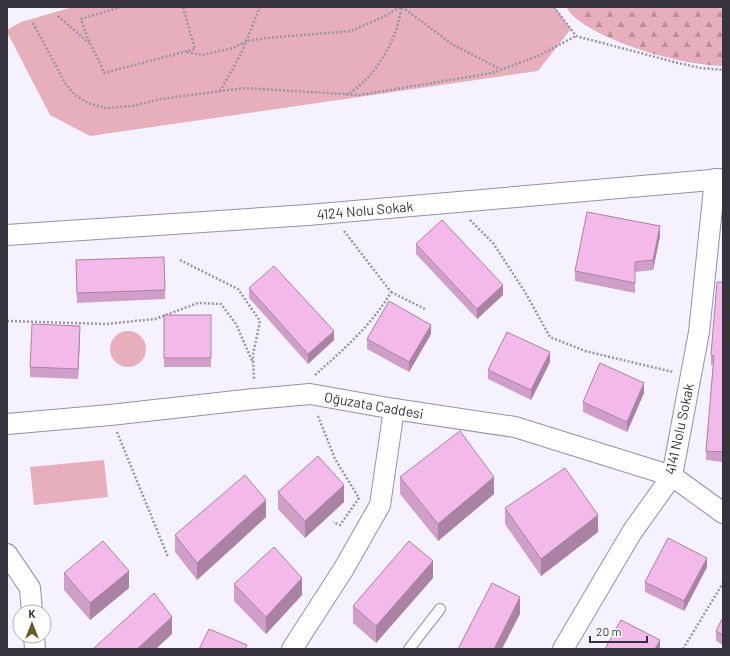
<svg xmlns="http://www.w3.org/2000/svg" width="730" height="656" viewBox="0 0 730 656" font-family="Barlow,sans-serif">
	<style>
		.forest { fill: url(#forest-firs) }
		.green { fill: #e7aebc }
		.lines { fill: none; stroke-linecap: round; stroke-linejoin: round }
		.lane-casing { stroke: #988ead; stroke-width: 12 }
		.street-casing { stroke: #988ead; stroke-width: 22 }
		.path { stroke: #9995a2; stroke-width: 2.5; stroke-dasharray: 2 2; stroke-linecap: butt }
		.lane { stroke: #fff; stroke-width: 10 }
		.street { stroke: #fff; stroke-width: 20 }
		.wall { fill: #d09fc9 }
		.shaded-wall { fill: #a982a4 }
		.building { fill: #f2b9ea; stroke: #a982a4 }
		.labels { text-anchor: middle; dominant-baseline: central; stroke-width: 3; stroke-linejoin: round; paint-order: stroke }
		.street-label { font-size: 14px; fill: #36323e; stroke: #fff }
	</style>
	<defs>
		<pattern id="forest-firs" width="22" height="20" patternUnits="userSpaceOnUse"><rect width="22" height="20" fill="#e7aebc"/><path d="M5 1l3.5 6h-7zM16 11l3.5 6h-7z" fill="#bc8e9a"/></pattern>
	</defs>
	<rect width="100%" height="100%" fill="#f5f1ff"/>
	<path class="forest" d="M566,7H723V66C682,65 611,45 578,20C573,17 569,11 566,7Z"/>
	<g class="green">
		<polygon points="73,7 555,7 571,29 538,71 90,136 50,115 7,32 7,30 21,22"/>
		<circle cx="128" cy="349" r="18"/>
		<polygon points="104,460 108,497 34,505 30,467"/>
	</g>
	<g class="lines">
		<g class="lane-casing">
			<polyline id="lane" points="409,649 440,609"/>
		</g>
		<g class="street-casing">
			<g id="street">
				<polyline points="7,235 308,215 723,179"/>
				<polyline points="7,424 110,415 254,399 310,394 394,409 515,427 672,476 723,513"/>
				<polyline points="7,554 30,588 32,612"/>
				<polyline points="34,636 35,649"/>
				<polyline points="292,649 343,570 380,505 394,409"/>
				<polyline points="563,649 632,532 672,476 699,332 715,179"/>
			</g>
		</g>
		<g class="path">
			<path d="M121,7L81,19C86,38 97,55 104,73L195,49L183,7"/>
			<polyline points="402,7 452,44 500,69"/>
			<polyline points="554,7 576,36 678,63 701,68 723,70"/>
			<polyline points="58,16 89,43"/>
			<polyline points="33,23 65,83 75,95 88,103 106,108 132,106 161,99 244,88 360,95 492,73 538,56 576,36"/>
			<polyline points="187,52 202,55 233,48 247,41 266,38 351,31 383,17 400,7"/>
			<polyline points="220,91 241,54 260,7"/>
			<path d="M346,95C374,80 399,38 401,7"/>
			<polyline points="470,220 493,243 525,292 550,337 585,351 673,372"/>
			<polyline points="180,260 238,289 260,321 253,355 254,380"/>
			<polyline points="391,292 425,309"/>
			<polyline points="7,321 106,324 155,319 198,303 221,304 236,324 253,363"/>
			<path d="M315,375C343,350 372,325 391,292L344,231"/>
			<polyline points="318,416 335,459 359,498 340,525 333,522"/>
			<polyline points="117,432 168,557"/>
			<polyline points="683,649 723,583"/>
		</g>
		<use href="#lane" class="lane"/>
		<use href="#street" class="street"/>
	</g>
	<g class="wall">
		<polygon points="660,236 653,270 635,272 635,293 575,281 575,271"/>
		<polygon points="416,244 503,295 477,319 416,254"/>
		<polygon points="76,260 165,290 165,299 77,303"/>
		<polygon points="723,282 723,462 706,460 706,451 713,365 711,365 711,355"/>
		<polygon points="249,288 334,340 308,364 249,298"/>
		<rect x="164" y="315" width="47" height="52"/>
		<polygon points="431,334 409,372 367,349 367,339"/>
		<polygon points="80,336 78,379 30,377 30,367"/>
		<polygon points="550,362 531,400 488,379 488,370"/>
		<polygon points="644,393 627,432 583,412 583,402"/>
		<polygon points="400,477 494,494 438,541 400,494"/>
		<polygon points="278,492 344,502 305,538 278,509"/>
		<polygon points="505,508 598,532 541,576 505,524"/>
		<polygon points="266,517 197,580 175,552 175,535"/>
		<polygon points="707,567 684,611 645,592 645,582"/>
		<polygon points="64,573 129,588 90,620 64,590"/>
		<polygon points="433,578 376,643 353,623 353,606"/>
		<polygon points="234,584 302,595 266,634 234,601"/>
		<polygon points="723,617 723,645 716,641 716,631"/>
	</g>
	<g class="shaded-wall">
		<polygon points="660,226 660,236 653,270 653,260"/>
		<polygon points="503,285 503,295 477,319 477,309"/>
		<polygon points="431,325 431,334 409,372 409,362"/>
		<polygon points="80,326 80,336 78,379 78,369"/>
		<polygon points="334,331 334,340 308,364 308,354"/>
		<polygon points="550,352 550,362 531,400 531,390"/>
		<polygon points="644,383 644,393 627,432 627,422"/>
		<polygon points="494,477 494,494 438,541 438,524"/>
		<polygon points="344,485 344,502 305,538 305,521"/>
		<polygon points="266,500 266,517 197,580 197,563"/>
		<polygon points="598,515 598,532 541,576 541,559"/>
		<polygon points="707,558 707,567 684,611 684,601"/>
		<polygon points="433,561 433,578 376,643 376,626"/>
		<polygon points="129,571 129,588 90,620 90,603"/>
		<polygon points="302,578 302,595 266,634 266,617"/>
		<polygon points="520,597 520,614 502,649 494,649"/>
		<polygon points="172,617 172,634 156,649 137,649"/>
		<polygon points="660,640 660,649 655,649"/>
	</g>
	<g class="building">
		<polygon points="587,212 660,226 653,260 635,262 635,283 575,271"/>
		<polygon points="442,220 503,285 477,309 416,244"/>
		<polygon points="164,257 165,290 77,293 76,260"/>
		<polygon points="274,266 334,331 308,354 249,288"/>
		<polygon points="717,282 723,282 723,452 706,451 714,356 711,355"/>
		<polygon points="389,301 431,325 409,362 367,339"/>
		<rect x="164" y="315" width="47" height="43"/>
		<polygon points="32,324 80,326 78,369 30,367"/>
		<polygon points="507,332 550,352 531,390 488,370"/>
		<polygon points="600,363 644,383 627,422 583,402"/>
		<polygon points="460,431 494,477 438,524 400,477"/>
		<polygon points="318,456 344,485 305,521 278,492"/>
		<polygon points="565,468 598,515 541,559 505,508"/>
		<polygon points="245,475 266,500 197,563 175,535"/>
		<polygon points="668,538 707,558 684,601 645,582"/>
		<polygon points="103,541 129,571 90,603 64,573"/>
		<polygon points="409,541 433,561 376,626 353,606"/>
		<polygon points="274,547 302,578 266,617 234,584"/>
		<polygon points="492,583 520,597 494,649 458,649"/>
		<polygon points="154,593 172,617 137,649 93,649"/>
		<polygon points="723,617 723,635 716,631"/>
		<polygon points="621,620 660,640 655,649 605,649"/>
		<polygon points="209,629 247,645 245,649 199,649"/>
	</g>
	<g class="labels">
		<g class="street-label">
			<text transform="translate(365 210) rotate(-5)">4124 Nolu Sokak</text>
			<text transform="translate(374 405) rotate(10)">Oğuzata Caddesi</text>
			<text transform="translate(679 429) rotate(-78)">4141 Nolu Sokak</text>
		</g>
	</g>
	<rect width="730" height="656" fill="none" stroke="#36323e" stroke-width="16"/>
	<g transform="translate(32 624)"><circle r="19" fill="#ffffff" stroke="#afadb2"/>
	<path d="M0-3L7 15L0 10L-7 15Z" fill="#665a27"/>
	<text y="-6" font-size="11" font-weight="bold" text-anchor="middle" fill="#36323e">K</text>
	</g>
	<path d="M590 636v6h57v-6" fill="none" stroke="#36323e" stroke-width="2"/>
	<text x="596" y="636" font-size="12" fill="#36323e" stroke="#ffffff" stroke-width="3" paint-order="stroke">20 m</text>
</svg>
